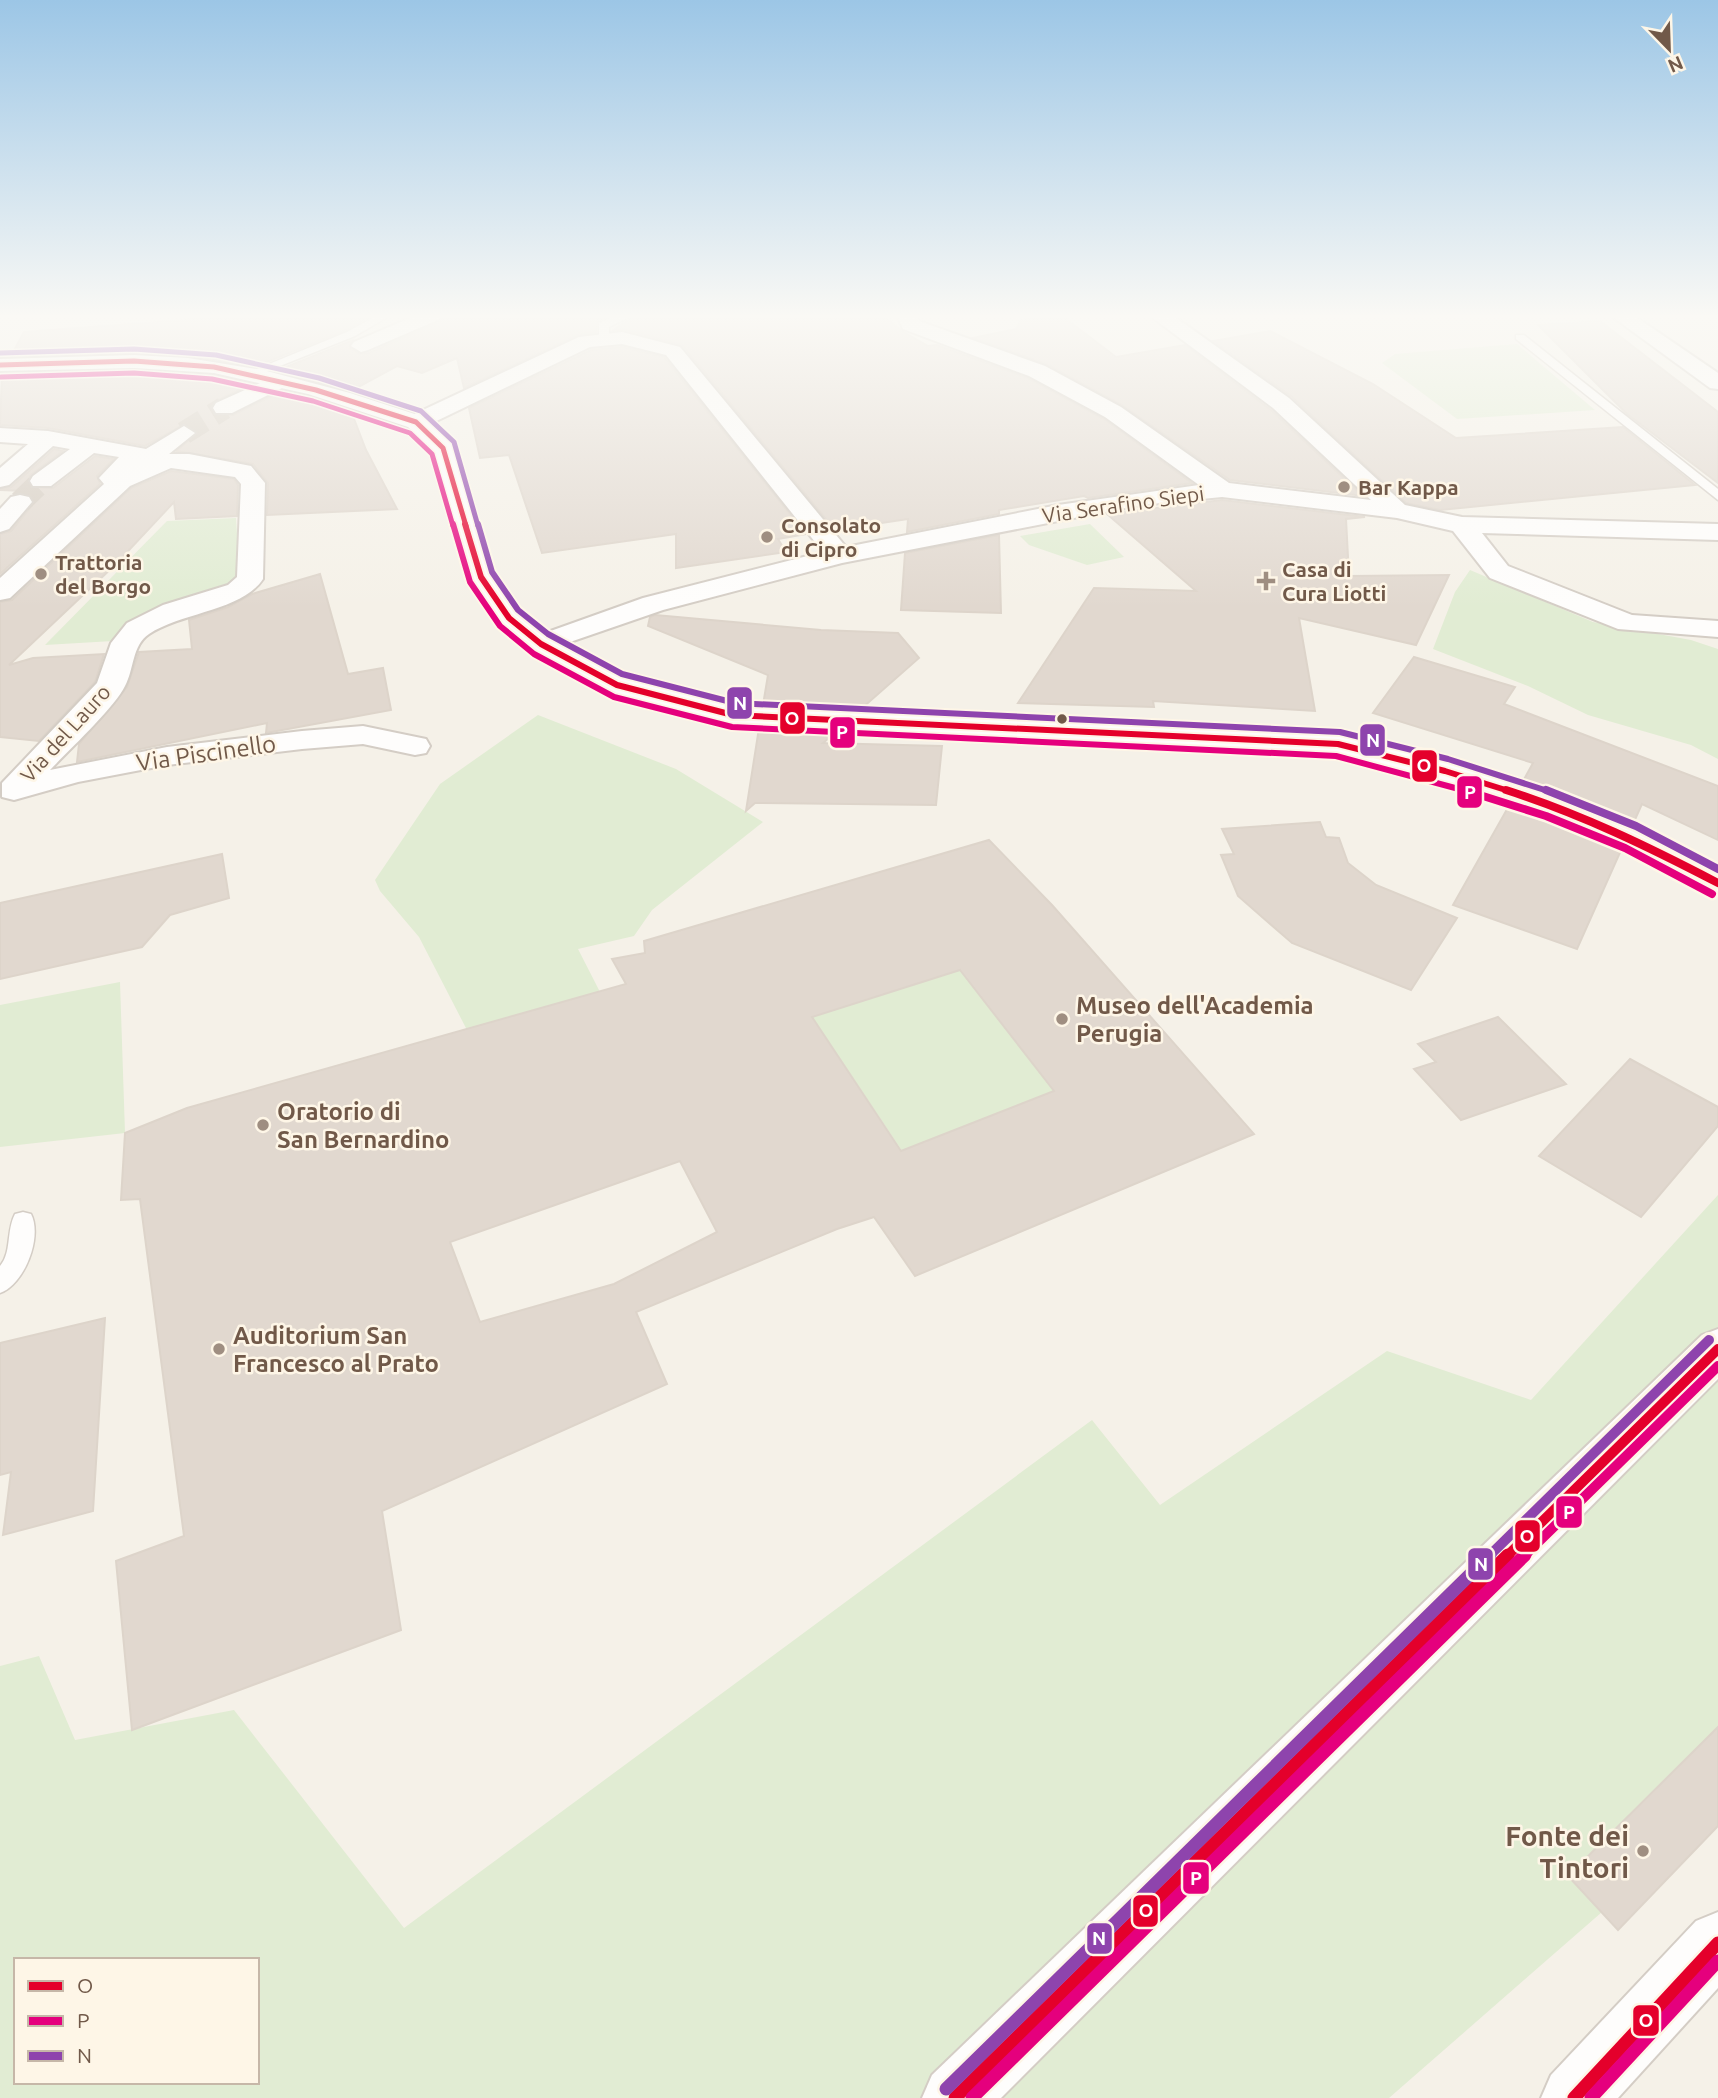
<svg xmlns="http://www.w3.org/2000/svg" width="1718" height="2098" viewBox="0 0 1718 2098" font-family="Ubuntu,sans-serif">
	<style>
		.green { fill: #e1ecd3; fill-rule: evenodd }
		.building { fill: #e1d8cf; stroke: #ddd4ca; stroke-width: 2; fill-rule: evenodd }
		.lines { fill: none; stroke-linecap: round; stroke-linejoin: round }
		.minor-tunnel { stroke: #d4cbc0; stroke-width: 23; stroke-dasharray: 23 11; stroke-linecap: butt }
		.service-casing { stroke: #d4cdc5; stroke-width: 3 }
		.minor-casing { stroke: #d4cdc5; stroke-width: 4 }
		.tertiary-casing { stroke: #d4cdc5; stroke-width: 4 }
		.service { fill: #fefdfc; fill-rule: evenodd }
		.minor { fill: #fefdfc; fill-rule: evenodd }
		.tertiary { fill: #fefdfc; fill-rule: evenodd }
		.bus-1-far4-casing { stroke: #fef6e7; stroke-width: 8 }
		.bus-1-far3-casing { stroke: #fef6e7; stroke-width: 10 }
		.bus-1-far2-casing { stroke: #fef6e7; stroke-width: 13 }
		.bus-1-far1-casing { stroke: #fef6e7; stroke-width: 16 }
		.bus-1-casing { stroke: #fef6e7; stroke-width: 18 }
		.bus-2-far4-casing { stroke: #fef6e7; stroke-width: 8 }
		.bus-2-far3-casing { stroke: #fef6e7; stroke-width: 10 }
		.bus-2-far2-casing { stroke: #fef6e7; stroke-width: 13 }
		.bus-2-far1-casing { stroke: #fef6e7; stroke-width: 16 }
		.bus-2-casing { stroke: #fef6e7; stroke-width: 18 }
		.bus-3-far4-casing { stroke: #fef6e7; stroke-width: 8 }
		.bus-3-far3-casing { stroke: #fef6e7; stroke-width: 10 }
		.bus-3-far2-casing { stroke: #fef6e7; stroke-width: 13 }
		.bus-3-far1-casing { stroke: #fef6e7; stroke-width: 16 }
		.bus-3-casing { stroke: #fef6e7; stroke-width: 18 }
		.bus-1-far4 { stroke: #e4002b; stroke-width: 5 }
		.bus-1-far3 { stroke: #e4002b; stroke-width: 6 }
		.bus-1-far2 { stroke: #e4002b; stroke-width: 8 }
		.bus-1-far1 { stroke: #e4002b; stroke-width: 10 }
		.bus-1 { stroke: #e4002b; stroke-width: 13 }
		.bus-2-far4 { stroke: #e5007d; stroke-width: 5 }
		.bus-2-far3 { stroke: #e5007d; stroke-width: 6 }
		.bus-2-far2 { stroke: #e5007d; stroke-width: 8 }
		.bus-2-far1 { stroke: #e5007d; stroke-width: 10 }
		.bus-2 { stroke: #e5007d; stroke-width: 13 }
		.bus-3-far4 { stroke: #8e44ad; stroke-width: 5 }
		.bus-3-far3 { stroke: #8e44ad; stroke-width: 6 }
		.bus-3-far2 { stroke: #8e44ad; stroke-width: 8 }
		.bus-3-far1 { stroke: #8e44ad; stroke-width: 10 }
		.bus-3 { stroke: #8e44ad; stroke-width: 13 }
		.poi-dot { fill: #9f8e81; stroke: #fef6e7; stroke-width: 2.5 }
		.bus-dot { fill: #715949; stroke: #fef6e7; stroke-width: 2.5 }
		.labels { text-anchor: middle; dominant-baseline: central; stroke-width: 5; stroke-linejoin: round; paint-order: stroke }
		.far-poi-label { font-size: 21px; font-weight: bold; fill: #715949; stroke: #fef6e7; text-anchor: start }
		.far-street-label { font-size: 21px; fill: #715949; stroke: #fef6e7 }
		.street-label { font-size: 24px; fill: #715949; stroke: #fef6e7 }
		.poi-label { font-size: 24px; font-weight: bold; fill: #715949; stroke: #fef6e7; text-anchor: start }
		.near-poi-label { font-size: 28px; font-weight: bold; fill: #715949; stroke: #fef6e7; text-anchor: end }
		.line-badge { stroke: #fef6e7; stroke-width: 2.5 }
		.badge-label { font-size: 19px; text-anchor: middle; font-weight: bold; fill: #fff }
	</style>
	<rect width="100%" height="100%" fill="#f5f1e8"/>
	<g class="green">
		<polygon points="1517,344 1595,410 1457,419 1382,363 1395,354"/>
		<polygon points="236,518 240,580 113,641 45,645 167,521"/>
		<polygon points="1090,524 1124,557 1087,565 1029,545 1020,536"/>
		<polygon points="1470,570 1593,622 1691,640 1718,649 1718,759 1691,745 1588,715 1528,686 1433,649 1455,592"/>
		<polygon points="538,715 676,769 763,822 652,910 634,936 578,949 600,992 467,1030 419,937 380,891 375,880 440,784"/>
		<polygon points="960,970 1054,1091 902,1151 812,1017"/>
		<polygon points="120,982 125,1133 0,1147 0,1005"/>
		<path d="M1718,1195V1729L1568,1875L1602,1912L1389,2098H0V1666L39,1656L75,1740L234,1710L404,1928L1092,1420L1160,1505L1387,1351L1531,1400ZM16,1960H257V2082H16Z"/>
	</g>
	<g class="building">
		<polygon points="193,315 373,315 346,330 257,366 188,355 134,352 11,356 24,332 186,320"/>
		<polygon points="446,315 613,315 597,322 596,332 578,335 464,388 457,358 422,373 397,366 351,391 276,371 353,340 350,348 360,354 369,353 441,321"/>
		<polygon points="636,315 882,315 902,331 928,346 937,345 1028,378 1104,419 1192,483 1088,498 1084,496 999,510 999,514 907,532 908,519 835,530 682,345 623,329 612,331"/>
		<polygon points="1042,318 1066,319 1116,357 1185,345 1271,410 1363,496 1230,480 1122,405 1046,364 973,338 1016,329 1021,320"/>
		<polygon points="1600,321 1718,412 1718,483 1627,414 1538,325"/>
		<polygon points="1270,331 1373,384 1456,438 1623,427 1695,485 1440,510 1406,503 1291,396 1213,341"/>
		<polygon points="622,347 664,357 806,534 778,539 786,552 676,568 676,534 542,553 509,455 480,458 469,408 591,350"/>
		<polygon points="134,371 214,376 252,384 214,402 211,409 216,416 233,415 282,391 351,411 366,450 397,509 267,515 268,483 253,464 176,451 198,433 185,424 145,446 48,428 0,425 2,374"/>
		<polygon points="54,449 63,451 31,475 28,480 31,487 53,488 95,456 114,459 97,476 100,484 0,574 0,534 11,531 35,502 31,496 23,493 26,491 0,490 0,489 11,487"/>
		<polygon points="171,471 234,479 238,485 237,516 176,519 174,502 116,564 9,665 33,658 104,654 95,682 39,741 0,737 0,602 12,600 131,488"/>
		<polygon points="1222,500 1365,517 1346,519 1349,576 1449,575 1416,645 1299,618 1315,711 1153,701 1154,707 1018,703 1094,588 1196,591 1107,514"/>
		<polygon points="999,535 1001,613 901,610 905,553"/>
		<polygon points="320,574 348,674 383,668 391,710 266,733 267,723 77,762 79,744 127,687 139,652 192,649 189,620 228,607 252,594"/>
		<polygon points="655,615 821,630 898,633 919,658 861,709 763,705 768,675 648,626 650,617"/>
		<polygon points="1414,657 1515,687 1504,704 1718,786 1718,840 1642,804 1633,824 1522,783 1533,763 1373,713"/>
		<polygon points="759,728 836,732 823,743 942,746 936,805 755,803 746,811"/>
		<polygon points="1510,804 1622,848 1577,949 1453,905"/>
		<polygon points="1320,822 1326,837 1339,838 1348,863 1376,885 1457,918 1411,990 1292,943 1238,896 1221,855 1234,854 1222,829"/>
		<path d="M989,840L1052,905L1254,1134L915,1276L874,1217L837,1229L636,1312L667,1384L382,1511L401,1630L132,1730L116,1561L184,1536L140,1199L121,1200L125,1133L187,1108L626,984L612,959L645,953L644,941ZM960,970L1054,1091L901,1151L812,1017ZM680,1161L717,1232L614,1284L480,1322L450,1242Z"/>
		<polygon points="222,854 229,898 170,915 142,947 0,979 0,903"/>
		<polygon points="1498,1017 1566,1084 1461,1120 1414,1069 1436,1062 1418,1044"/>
		<polygon points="1630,1059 1718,1107 1718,1126 1641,1217 1539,1156"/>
		<polygon points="105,1318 93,1511 3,1535 11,1472 0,1475 0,1343"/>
		<polygon points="1718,1727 1718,1826 1618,1930 1568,1876"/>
	</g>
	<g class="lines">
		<g class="minor-tunnel">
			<polyline points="184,433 224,408"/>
			<polyline points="20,502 42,481"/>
		</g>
		<g class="service-casing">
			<g id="service">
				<polygon points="378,315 391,315 355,336 255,376 245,374 347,332"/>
				<polygon points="620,315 634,315 609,327 609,340 599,342 599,323"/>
				<polygon points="1516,335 1524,335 1718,489 1718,500 1516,339"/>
				<path d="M23,1212L31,1214C43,1237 24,1285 0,1293V1266C12,1252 6,1231 15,1214Z"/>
			</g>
		</g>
		<g class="minor-casing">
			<g id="minor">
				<polygon points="417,315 443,315 440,319 368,350 361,352 351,346 354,342"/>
				<polygon points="897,315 917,315 919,321 1045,366 1121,407 1229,483 1371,500 1273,408 1149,315 1172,315 1289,398 1405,505 1462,517 1718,524 1718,540 1482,533 1508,566 1632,615 1718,621 1718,637 1618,629 1490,578 1453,531 1397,518 1222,497 1141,505 842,563 663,610 541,652 531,650 527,644 531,638 643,598 823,552 666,355 622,344 590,347 424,427 408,427 405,422 408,417 579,337 622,332 680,347 846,547 1058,505 1199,485 1105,417 1029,376 903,329"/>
				<polygon points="1610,315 1633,315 1718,373 1718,389 1710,388"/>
				<polygon points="278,375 289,381 286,386 232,413 216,413 213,408 216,403"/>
				<path d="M184,426L195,433L169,454H189L251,466L265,483L263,579C242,611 183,612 149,634C132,645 134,670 125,686C115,707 68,751 50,770L167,747L302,731L363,726L426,739L430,746L426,753L415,755L363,744L302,749L167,765L78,782L14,800L2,797V783L97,683L111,643L127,623L163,605L228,585L237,577L241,484L235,477L171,468L130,486L10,598L0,600V578L104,484L99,478L119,457L94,453L51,486H33L30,481L33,476L70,449L53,446L9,485L0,487V468L28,444L0,442V428L48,431L146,449Z"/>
				<polygon points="20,495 29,497 32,502 9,529 0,532 0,509 11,497"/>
			</g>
		</g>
		<g class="tertiary-casing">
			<g id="tertiary">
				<path d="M134,355L188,358L263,370L350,393L424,417L455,448L494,577L519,612L551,638L627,679L733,706L1338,735L1456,765L1561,798L1642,830L1718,869V894L1706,891C1673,873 1641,854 1607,838C1521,800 1429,775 1338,753L733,724L607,691L531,650L499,624L468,577L432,449L408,427L308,394L214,373L134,368L0,371V359Z"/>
				<polygon points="1718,1329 1718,1379 1001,2098 922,2098 932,2075 1702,1335"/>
				<polygon points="1718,1912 1718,1988 1618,2098 1541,2098 1551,2075 1696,1921"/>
			</g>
		</g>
		<use href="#service" class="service"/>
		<use href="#minor" class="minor"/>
		<use href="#tertiary" class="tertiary"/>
		<g class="bus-1-far4-casing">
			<polyline id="bus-1-far4" points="0,365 134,361 214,367 316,390 416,422 443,448 466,526"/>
		</g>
		<g class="bus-1-far3-casing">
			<polyline id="bus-1-far3" points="465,524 481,577 509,618 541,644 617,685 733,715 1338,744 1445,771 1512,792"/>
		</g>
		<g class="bus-1-far2-casing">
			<path id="bus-1-far2" d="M1506,790C1581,814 1649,847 1718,883"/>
		</g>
		<g class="bus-1-far1-casing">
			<polyline id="bus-1-far1" points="1506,1557 1718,1349"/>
		</g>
		<g class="bus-1-casing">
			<g id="bus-1">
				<polyline points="955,2098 1508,1555"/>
				<polyline points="1574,2098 1718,1943"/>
			</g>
		</g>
		<g class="bus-2-far4-casing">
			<polyline id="bus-2-far4" points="1,377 134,373 212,379 313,401 410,433 432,454 453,526"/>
		</g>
		<g class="bus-2-far3-casing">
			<polyline id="bus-2-far3" points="453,524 470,582 500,626 534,654 614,697 732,727 1336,756 1470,792"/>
		</g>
		<g class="bus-2-far2-casing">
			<polyline id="bus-2-far2" points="1464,790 1546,816 1625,848 1712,894"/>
		</g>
		<g class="bus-2-far1-casing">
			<polyline id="bus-2-far1" points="1523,1557 1718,1366"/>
		</g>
		<g class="bus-2-casing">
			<g id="bus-2">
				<polyline points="972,2098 1525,1555"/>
				<polyline points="1591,2098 1718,1961"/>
			</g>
		</g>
		<g class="bus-3-far4-casing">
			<polyline id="bus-3-far4" points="0,353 134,349 216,355 319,378 421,411 454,442 478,526"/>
		</g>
		<g class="bus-3-far3-casing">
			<polyline id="bus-3-far3" points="478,524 492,572 518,610 548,634 622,674 735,703 1340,732 1448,759 1551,792"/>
		</g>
		<g class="bus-3-far2-casing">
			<polyline id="bus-3-far2" points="1546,790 1636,826 1718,869"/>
		</g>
		<g class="bus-3-far1-casing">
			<polyline id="bus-3-far1" points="1488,1557 1709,1340"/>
		</g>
		<g class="bus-3-casing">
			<polyline id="bus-3" points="946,2089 1490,1555"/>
		</g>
		<use href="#bus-1-far4" class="bus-1-far4"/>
		<use href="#bus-1-far3" class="bus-1-far3"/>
		<use href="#bus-1-far2" class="bus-1-far2"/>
		<use href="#bus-1-far1" class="bus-1-far1"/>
		<use href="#bus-1" class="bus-1"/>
		<use href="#bus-2-far4" class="bus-2-far4"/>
		<use href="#bus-2-far3" class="bus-2-far3"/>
		<use href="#bus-2-far2" class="bus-2-far2"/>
		<use href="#bus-2-far1" class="bus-2-far1"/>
		<use href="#bus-2" class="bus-2"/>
		<use href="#bus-3-far4" class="bus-3-far4"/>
		<use href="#bus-3-far3" class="bus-3-far3"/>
		<use href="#bus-3-far2" class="bus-3-far2"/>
		<use href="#bus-3-far1" class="bus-3-far1"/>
		<use href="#bus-3" class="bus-3"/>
	</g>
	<linearGradient id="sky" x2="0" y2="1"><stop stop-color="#9cc6e6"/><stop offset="0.52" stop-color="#faf9f5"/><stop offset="1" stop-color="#faf9f5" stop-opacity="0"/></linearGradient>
	<rect width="1718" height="608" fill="url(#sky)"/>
	<g class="poi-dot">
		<circle cx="1344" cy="487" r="7"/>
		<circle cx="767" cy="537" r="7"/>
		<circle cx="41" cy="574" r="7"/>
		<path d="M1262.5 570.5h7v7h7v7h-7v7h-7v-7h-7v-7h7z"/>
		<circle cx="1062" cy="1019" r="7"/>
		<circle cx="263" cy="1125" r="7"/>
		<circle cx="219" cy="1349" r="7"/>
		<circle cx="1643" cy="1851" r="7"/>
	</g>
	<circle class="bus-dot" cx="1062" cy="719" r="6"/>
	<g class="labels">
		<g class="far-poi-label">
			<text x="1358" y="487">Bar Kappa</text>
			<text x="781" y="525">Consolato<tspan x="781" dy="24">di Cipro</tspan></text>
			<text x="55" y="562">Trattoria<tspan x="55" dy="24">del Borgo</tspan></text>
			<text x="1282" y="569">Casa di<tspan x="1282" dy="24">Cura Liotti</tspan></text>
		</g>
		<g class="far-street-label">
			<text transform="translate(1123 504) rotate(-8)">Via Serafino Siepi</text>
			<text transform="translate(65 733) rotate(-48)">Via del Lauro</text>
		</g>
		<g class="street-label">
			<text transform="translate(206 753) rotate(-8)">Via Piscinello</text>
		</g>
		<g class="poi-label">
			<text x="1076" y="1005">Museo dell'Academia<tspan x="1076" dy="28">Perugia</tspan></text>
			<text x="277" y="1111">Oratorio di<tspan x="277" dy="28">San Bernardino</tspan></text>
			<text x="233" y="1335">Auditorium San<tspan x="233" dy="28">Francesco al Prato</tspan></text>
		</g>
		<g class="near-poi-label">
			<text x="1629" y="1835">Fonte dei<tspan x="1629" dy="32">Tintori</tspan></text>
		</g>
	</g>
	<g class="line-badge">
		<rect x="726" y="686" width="27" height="34" rx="7" fill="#8e44ad"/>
		<rect x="779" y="701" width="27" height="34" rx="7" fill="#e4002b"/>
		<rect x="829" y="716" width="27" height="33" rx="7" fill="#e5007d"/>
		<rect x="1359" y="723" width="27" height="34" rx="7" fill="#8e44ad"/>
		<rect x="1411" y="749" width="27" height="34" rx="7" fill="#e4002b"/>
		<rect x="1456" y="775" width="27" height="34" rx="7" fill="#e5007d"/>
		<rect x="1555" y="1495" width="28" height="34" rx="7" fill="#e5007d"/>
		<rect x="1514" y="1519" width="27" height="34" rx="7" fill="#e4002b"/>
		<rect x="1467" y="1547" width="27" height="34" rx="7" fill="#8e44ad"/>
		<rect x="1182" y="1861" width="28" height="34" rx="7" fill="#e5007d"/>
		<rect x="1132" y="1894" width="27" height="34" rx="7" fill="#e4002b"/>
		<rect x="1086" y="1922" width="27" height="33" rx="7" fill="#8e44ad"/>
		<rect x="1632" y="2004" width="28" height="33" rx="7" fill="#e4002b"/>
	</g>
	<g class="badge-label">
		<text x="740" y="710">N</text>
		<text x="792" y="725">O</text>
		<text x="842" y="739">P</text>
		<text x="1373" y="747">N</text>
		<text x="1424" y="772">O</text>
		<text x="1470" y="799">P</text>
		<text x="1569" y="1519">P</text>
		<text x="1527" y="1543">O</text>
		<text x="1481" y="1571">N</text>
		<text x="1196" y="1885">P</text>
		<text x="1146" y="1917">O</text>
		<text x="1099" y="1945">N</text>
		<text x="1646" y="2027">O</text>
	</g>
	<rect x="14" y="1958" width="245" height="126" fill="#fef6e7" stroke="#c6b7a8" stroke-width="2"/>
	<rect x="28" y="1981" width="35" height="10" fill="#e4002b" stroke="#c6b7a8" stroke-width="2"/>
	<text x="77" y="1993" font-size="21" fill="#715949">O</text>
	<rect x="28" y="2016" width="35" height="10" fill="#e5007d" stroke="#c6b7a8" stroke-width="2"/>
	<text x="77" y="2028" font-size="21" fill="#715949">P</text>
	<rect x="28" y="2051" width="35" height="10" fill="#8e44ad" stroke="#c6b7a8" stroke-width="2"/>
	<text x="77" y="2063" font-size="21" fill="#715949">N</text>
	<g transform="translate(1669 49) rotate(157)" stroke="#fef6e7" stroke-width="5" paint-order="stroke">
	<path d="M0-5L12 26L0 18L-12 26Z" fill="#715949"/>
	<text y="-10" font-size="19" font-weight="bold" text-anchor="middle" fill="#715949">N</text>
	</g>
</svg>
